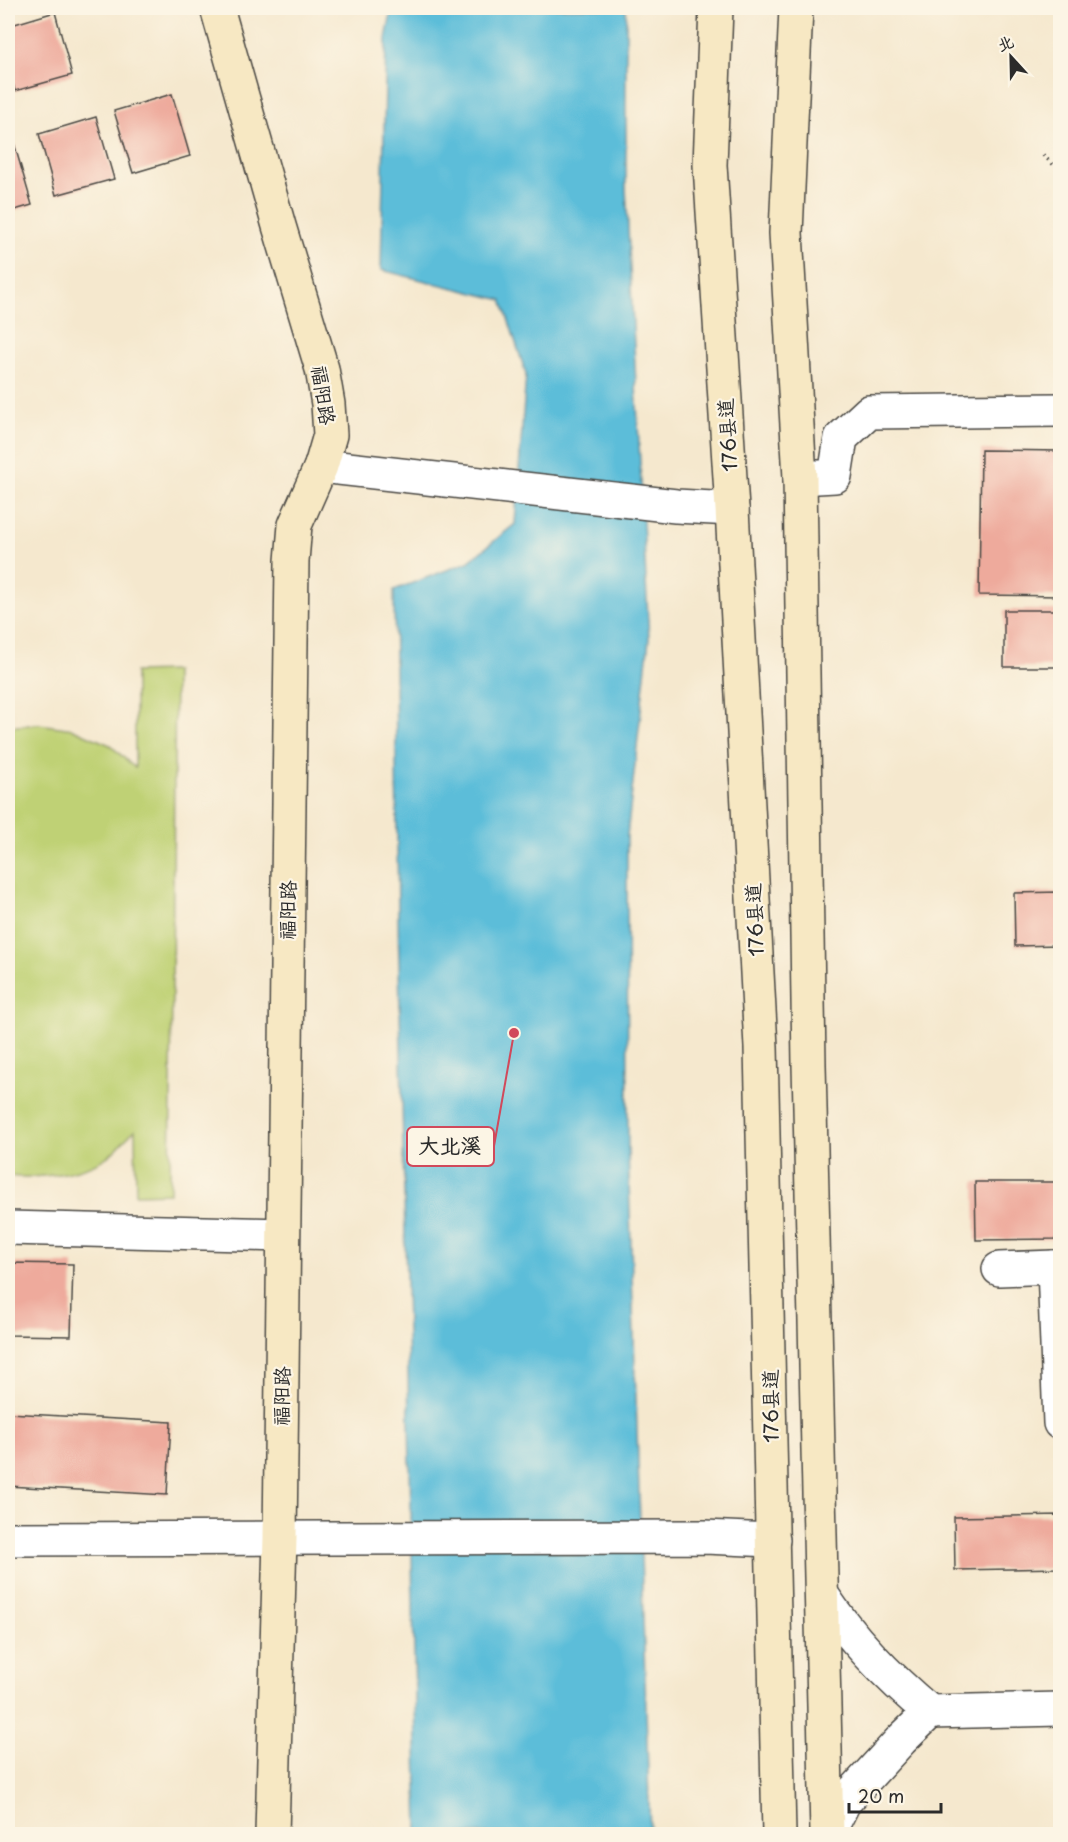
<svg xmlns="http://www.w3.org/2000/svg" width="1068" height="1842" viewBox="0 0 1068 1842" font-family="'Playpen Sans','LXGW WenKai TC',sans-serif">
	<style>
		.green { fill: #bfd175; stroke: #757e50; stroke-width: 1.5 }
		.water { fill: #5bbdd9; stroke: #437482; stroke-width: 1.5 }
		.building { fill: #eeaa9c }
		.lines { fill: none; stroke-linecap: round; stroke-linejoin: round }
		.street-casing { stroke: #494743; stroke-width: 36 }
		.secondary-casing { stroke: #494743; stroke-width: 36 }
		.path { stroke: #494743; stroke-width: 4; stroke-dasharray: 1.5 4.5; stroke-linecap: butt }
		.street { stroke: #fff; stroke-width: 33 }
		.secondary { stroke: #f7e8c3; stroke-width: 33 }
		.labels { text-anchor: middle; dominant-baseline: central; stroke-width: 4.5; stroke-linejoin: round; paint-order: stroke }
		.street-label { font-size: 20px; fill: #2b2b2b; stroke: #fcf5e5 }
		.leader { fill: none; stroke: #d1495b; stroke-width: 2 }
		.callout-dot { fill: #d1495b; stroke: #fcf5e5; stroke-width: 2 }
		.callout { fill: #fcf5e5; stroke: #d1495b; stroke-width: 2 }
		.callout-label { font-size: 21px; text-anchor: middle; font-weight: bold; fill: #2b2b2b }
	</style>
	<rect width="100%" height="100%" fill="#fcf5e5"/>
	<filter id="ink" filterUnits="userSpaceOnUse"><feTurbulence type="fractalNoise" baseFrequency=".0167" numOctaves="2"/><feDisplacementMap in="SourceGraphic" scale="12" xChannelSelector="R" yChannelSelector="G"/><feConvolveMatrix kernelMatrix="1 2 1 2 8 2 1 2 1" color-interpolation-filters="sRGB"/></filter>
	<filter id="wash" filterUnits="userSpaceOnUse"><feTurbulence type="fractalNoise" baseFrequency=".008" numOctaves="4" result="noise"/><feDisplacementMap in="SourceGraphic" scale="24" xChannelSelector="R" yChannelSelector="G"/><feGaussianBlur stdDeviation="1.35" result="paint"/><feColorMatrix in="noise" values="0 0 0 0 0 0 0 0 0 0 0 0 0 0 0 0 0 1.4 0 .05"/><feComposite in="paint" operator="in"/></filter>
	<g filter="url(#wash)">
		<rect width="100%" height="100%" fill="#f5e8ce"/>
		<path class="green" d="M175,671L170,1193L136,1194L135,1130C127,1137 120,1146 112,1153C87,1174 38,1179 8,1176V727L39,724L73,729L110,745L135,768V672Z"/>
		<polygon class="water" points="392,8 626,8 626,188 649,639 627,836 628,1150 650,1834 418,1834 398,917 394,590 468,562 515,524 526,374 502,300 381,270 386,39"/>
		<g id="blocks">
			<g class="building">
				<polygon points="55,12 72,75 15,91 8,65 8,26"/>
				<polygon points="172,94 190,156 133,173 114,111"/>
				<polygon points="96,117 114,179 56,195 39,134"/>
				<polygon points="14,143 32,205 8,212 8,145"/>
				<polygon points="981,450 1060,451 1060,596 979,595"/>
				<rect x="1004" y="610" width="56" height="57"/>
				<polygon points="1060,892 1060,945 1015,946 1014,893"/>
				<polygon points="975,1182 1060,1182 1060,1239 976,1240"/>
				<polygon points="8,1263 73,1264 71,1336 8,1335"/>
				<polygon points="8,1413 171,1422 167,1495 8,1486"/>
				<polygon points="1060,1515 1060,1568 955,1570 954,1517"/>
			</g>
		</g>
	</g>
	<g filter="url(#ink)">
		<use href="#blocks" fill-opacity="0" stroke="#494743" stroke-width="1.5"/>
		<g class="lines">
			<g class="street-casing">
				<g id="street">
					<polyline points="321,466 676,506 732,509"/>
					<polyline points="800,478 835,476 841,438 869,412 1060,410"/>
					<polyline points="8,1228 283,1235"/>
					<polyline points="1060,1267 1054,1267 1060,1423"/>
					<polyline points="999,1269 1054,1267"/>
					<polyline points="8,1539 705,1537 773,1540"/>
					<path d="M822,1595C852,1640 889,1678 930,1712L1060,1709"/>
					<polyline points="828,1834 844,1802 901,1740 930,1712"/>
				</g>
			</g>
			<g class="secondary-casing">
				<g id="secondary">
					<polyline points="217,8 279,226 322,369 328,404 330,435 321,466 295,525 292,561 280,1538 272,1834"/>
					<polyline points="716,8 710,165 732,509 761,1047 779,1834"/>
					<polyline points="796,8 786,233 800,478 809,1065 827,1834"/>
				</g>
			</g>
			<polyline class="path" points="1043,155 1060,170"/>
			<use href="#street" class="street"/>
			<use href="#secondary" class="secondary"/>
		</g>
	</g>
	<g class="labels">
		<g class="street-label">
			<text transform="translate(324 395) rotate(81)">福阳路</text>
			<text transform="translate(727 435) rotate(-94)">176县道</text>
			<text transform="translate(287 910) rotate(-89)">福阳路</text>
			<text transform="translate(754 920) rotate(-93)">176县道</text>
			<text transform="translate(281 1396) rotate(-89)">福阳路</text>
			<text transform="translate(770 1406) rotate(-91)">176县道</text>
		</g>
	</g>
	<path class="leader" d="M514 1033L494 1146"/>
	<circle class="callout-dot" cx="514" cy="1033" r="6"/>
	<rect class="callout" x="407" y="1127" width="87" height="39" rx="6"/>
	<g class="callout-label">
		<text x="450" y="1153">大北溪</text>
	</g>
	<rect width="1068" height="1842" fill="none" stroke="#fcf5e5" stroke-width="30"/>
	<g transform="translate(1011 57) rotate(338)" stroke="#fcf5e5" stroke-width="4.5" paint-order="stroke">
	<path d="M0-4.5L10 22L0 15L-10 22Z" fill="#2b2b2b"/>
	<text y="-9" font-size="16" font-weight="bold" text-anchor="middle" fill="#2b2b2b">北</text>
	</g>
	<path d="M849 1803v9h92v-9" fill="none" stroke="#2b2b2b" stroke-width="3"/>
	<text x="858" y="1803" font-size="18" fill="#2b2b2b" stroke="#fcf5e5" stroke-width="4.5" paint-order="stroke">20 m</text>
</svg>
